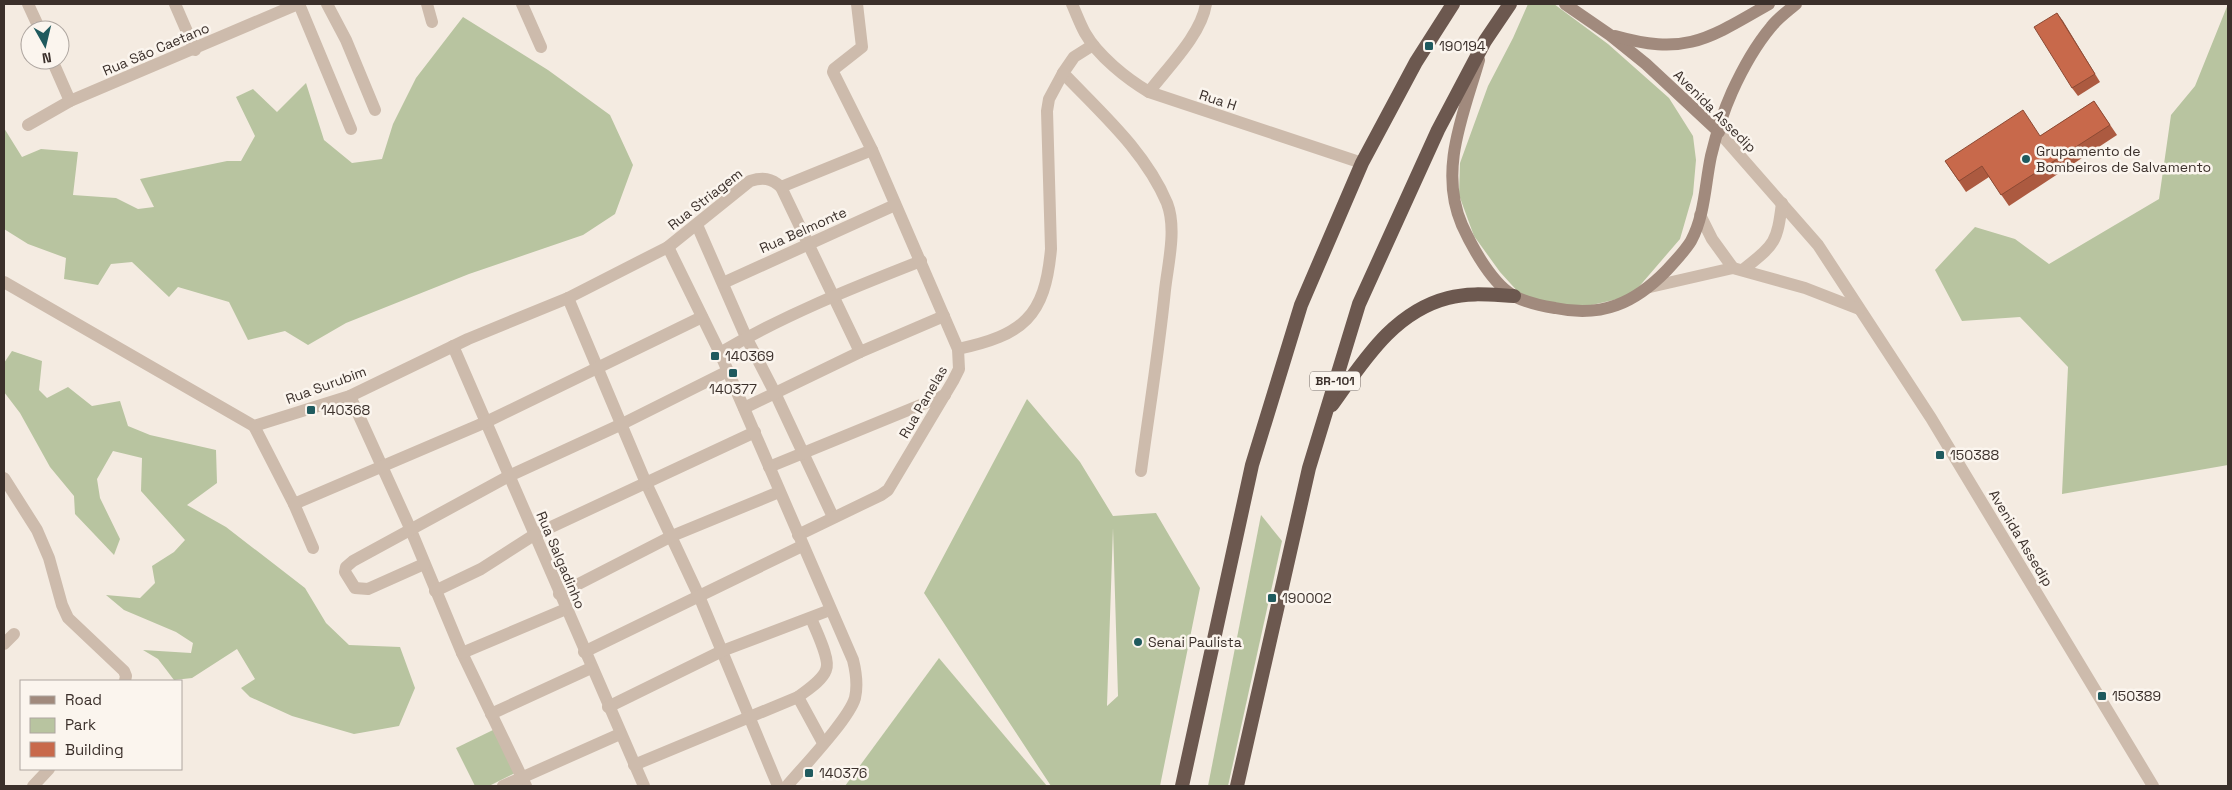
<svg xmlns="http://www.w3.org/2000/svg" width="2232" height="790" viewBox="0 0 2232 790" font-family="'Space Grotesk',sans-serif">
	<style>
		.green { fill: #b8c4a0; fill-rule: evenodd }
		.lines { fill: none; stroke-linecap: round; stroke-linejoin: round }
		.minor { stroke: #cdbbac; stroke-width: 12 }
		.tertiary { stroke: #cdbbac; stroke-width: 12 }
		.secondary { stroke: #a18a7d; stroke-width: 12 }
		.trunk { stroke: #6c584f; stroke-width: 14 }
		.wall { fill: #ac5a40 }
		.shaded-wall { fill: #8c4a34 }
		.building { fill: #c8694b; stroke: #8c4a34 }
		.poi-dot { fill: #1f5a5e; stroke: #fbf5ee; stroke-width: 2 }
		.labels { text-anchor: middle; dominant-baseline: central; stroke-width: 5; stroke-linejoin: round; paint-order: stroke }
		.shield { fill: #fbf5ee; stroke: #756b66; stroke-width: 1 }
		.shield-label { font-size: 12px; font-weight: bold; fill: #3b302b }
		.poi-label { font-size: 14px; fill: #3b302b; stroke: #fbf5ee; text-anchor: start }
		.street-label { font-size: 14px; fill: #3b302b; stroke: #fbf5ee }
	</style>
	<rect width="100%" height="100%" fill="#f4ebe1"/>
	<g class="green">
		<polygon points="1528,4 1554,4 1608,44 1669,98 1693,136 1696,160 1693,194 1680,239 1631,296 1570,310 1520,294 1500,272 1474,236 1459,195 1460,163 1488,86 1513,38"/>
		<polygon points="2228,4 2228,465 2062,494 2068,367 2020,317 1962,321 1935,270 1975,227 2015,239 2049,264 2159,199 2171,115 2195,86"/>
		<polygon points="463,17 548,70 610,115 633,165 615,214 583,235 469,274 346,323 308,345 285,331 248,340 229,302 178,287 169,297 132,262 111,264 98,285 64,279 66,258 28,244 4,229 4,128 22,157 41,149 78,152 73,195 116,198 138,209 154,207 140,179 227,161 241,161 255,136 236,97 253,89 277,112 306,83 324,140 352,163 382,159 393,124 416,78"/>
		<polygon points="12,351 42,361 39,390 47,398 68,387 92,406 120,401 128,426 150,435 216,450 217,483 187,505 226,527 305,588 326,623 349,645 400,647 415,688 399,726 354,734 292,716 250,697 241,688 255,679 237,649 192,678 174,680 158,659 143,650 191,653 193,643 176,632 124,610 106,595 140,598 155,583 152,566 174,552 185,540 141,491 142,458 113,451 97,479 100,498 120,539 114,555 75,514 74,496 50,467 20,413 4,392 4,363"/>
		<path d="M1027,399L1080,462L1113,516L1156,513L1200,588L1160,786H1051L924,593ZM1113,528L1118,696L1107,706V705Z"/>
		<polygon points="1261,515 1282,541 1228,786 1208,786"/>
		<polygon points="939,658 1047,786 845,786"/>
		<polygon points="493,730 515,773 489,786 475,786 456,748"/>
	</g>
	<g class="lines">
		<g class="minor">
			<polyline points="28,4 40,30"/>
			<polyline points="175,4 195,50"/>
			<polyline points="299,4 351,129"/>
			<polyline points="327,4 346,40 375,110"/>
			<polyline points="427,4 432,22"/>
			<polyline points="522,4 541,47"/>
			<path d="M1072,4C1076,13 1080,24 1085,33C1098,56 1127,79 1149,92L1362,163"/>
			<path d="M1093,45L1074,57L1063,73C1101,113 1145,151 1167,203C1177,229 1168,263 1165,290C1159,350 1149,411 1141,471"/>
			<polyline points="52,60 70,101"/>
			<path d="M1149,92C1168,67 1201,35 1206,4"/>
			<polyline points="28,125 70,101 298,4"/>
			<polyline points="781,187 860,352"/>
			<polyline points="697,225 746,337 775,393 833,517"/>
			<path d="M668,247L750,181C763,177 771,178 781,187L872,150"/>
			<polyline points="723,283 895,205"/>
			<polyline points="568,298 646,483 699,596 778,786"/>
			<polyline points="453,346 644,786"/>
			<path d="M958,349C1023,335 1045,317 1051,249L1047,111L1049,99L1063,73"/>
			<path d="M720,353C784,315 852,288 921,261"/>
			<polyline points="350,396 410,528 462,653 526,786"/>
			<polyline points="744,408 860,352 944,316"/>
			<polyline points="254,426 294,504 486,422 702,317"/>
			<polyline points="769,467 945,395"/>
			<polyline points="4,478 37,530 49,558 62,605 68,618 124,671 126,676 125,681"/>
			<polyline points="294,504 313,548"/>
			<polyline points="798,535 881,495 888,490 953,381 959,369 958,349 872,150 833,72 834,69 862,47 857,4"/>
			<polyline points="424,564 368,589 355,588 345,572 346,567 353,561 509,476 622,424 728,371"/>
			<polyline points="435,591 481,569 534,535 755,432"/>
			<polyline points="559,594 672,536 779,492"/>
			<polyline points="4,644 14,634"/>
			<polyline points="584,652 802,546"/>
			<polyline points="462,653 566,609"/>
			<path d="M798,697C807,690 822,681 826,670C831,660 815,629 811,618"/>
			<polyline points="608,707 722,651 830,610"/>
			<polyline points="491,714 591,668"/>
			<polyline points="634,765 798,697 823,743"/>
			<polyline points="33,786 49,769"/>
			<polyline points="503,786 620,734"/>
		</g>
		<g class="tertiary">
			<polyline points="1719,132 1818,245 1931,418 2153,786"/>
			<polyline points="1700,215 1712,239 1733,268"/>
			<path d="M1744,269C1775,244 1777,243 1782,203"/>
			<path d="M4,282L254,426L350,396L468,339L568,298L668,247L720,353L853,660C856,672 858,685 855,698C849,719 803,767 787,786"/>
			<polyline points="1650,287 1733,268 1805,288 1859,309"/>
		</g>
		<g class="secondary">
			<polyline points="1565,4 1610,35 1646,64 1719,132"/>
			<path d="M1615,36C1686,56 1708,39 1769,4"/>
			<path d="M1479,60C1464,113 1438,170 1462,225C1472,247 1493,286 1516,297C1528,303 1542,306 1555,308C1602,318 1635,303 1667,270C1675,261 1685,251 1691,241C1705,215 1705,184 1711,156C1716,135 1723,112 1732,92C1742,70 1756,45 1771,27C1778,18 1788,11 1796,4"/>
		</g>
		<g class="trunk">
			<path d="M1332,405C1363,362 1393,312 1448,298C1470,292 1492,295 1514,296"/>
			<polyline points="1182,786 1252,465 1301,305 1362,163 1416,62 1453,4"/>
			<polyline points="1237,786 1309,468 1359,304 1438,130 1485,41 1510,4"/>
		</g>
	</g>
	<g class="wall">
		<polygon points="2057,13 2100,82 2078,96 2072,88"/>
		<polygon points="2094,101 2117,135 2009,206 1989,177 1966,192 1945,161 2040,136"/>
	</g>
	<polygon class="shaded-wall" points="2057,13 2063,21 2100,82 2095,74"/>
	<g class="building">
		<polygon points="2057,13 2095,74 2072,88 2034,27"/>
		<polygon points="2094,101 2110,125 2001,195 1982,166 1959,181 1945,161 2023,110 2040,136"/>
	</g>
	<g class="poi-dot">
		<rect x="1424" y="41" width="10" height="10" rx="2.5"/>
		<circle cx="2026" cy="159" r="5"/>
		<rect x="710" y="351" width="10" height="10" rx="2.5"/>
		<rect x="728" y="368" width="10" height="10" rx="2.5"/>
		<rect x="306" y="405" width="10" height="10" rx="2.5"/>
		<rect x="1935" y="450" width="10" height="10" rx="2.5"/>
		<rect x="1267" y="593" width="10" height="10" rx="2.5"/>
		<circle cx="1138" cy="642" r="5"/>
		<rect x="2097" y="691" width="10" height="10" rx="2.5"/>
		<rect x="804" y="768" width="10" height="10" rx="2.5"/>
	</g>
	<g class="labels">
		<rect class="shield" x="1310" y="371.5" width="50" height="19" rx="4"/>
		<g class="shield-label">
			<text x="1335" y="381">BR-101</text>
		</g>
		<g class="poi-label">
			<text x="1439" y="46">190194</text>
			<text x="2036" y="151">Grupamento de<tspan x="2036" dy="16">Bombeiros de Salvamento</tspan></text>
			<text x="725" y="356">140369</text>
			<text x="733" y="389" text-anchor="middle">140377</text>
			<text x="321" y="410">140368</text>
			<text x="1950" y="455">150388</text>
			<text x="1282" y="598">190002</text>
			<text x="1148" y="642">Senai Paulista</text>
			<text x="2112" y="696">150389</text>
			<text x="819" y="773">140376</text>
		</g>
		<g class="street-label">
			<text transform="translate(156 49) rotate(-23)">Rua São Caetano</text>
			<text transform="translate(1218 100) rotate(18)">Rua H</text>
			<text transform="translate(1715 111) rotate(45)">Avenida Assedip</text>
			<text transform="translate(705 199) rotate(-38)">Rua Striagem</text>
			<text transform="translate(803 230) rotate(-24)">Rua Belmonte</text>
			<text transform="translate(326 385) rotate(-20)">Rua Surubim</text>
			<text transform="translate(923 402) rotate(-60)">Rua Panelas</text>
			<text transform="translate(2021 538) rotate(59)">Avenida Assedip</text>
			<text transform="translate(561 560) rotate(67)">Rua Salgadinho</text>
		</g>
	</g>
	<rect width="2232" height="790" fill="none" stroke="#3b302b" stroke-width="10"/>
	<rect x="20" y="680" width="162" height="90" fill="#fbf5ee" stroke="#aea6a0"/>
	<rect x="30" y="696" width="25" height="8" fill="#a18a7d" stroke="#aea6a0"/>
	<text x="65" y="705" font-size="15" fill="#3b302b">Road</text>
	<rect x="30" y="718" width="25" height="15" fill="#b8c4a0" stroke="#aea6a0"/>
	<text x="65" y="730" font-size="15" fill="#3b302b">Park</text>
	<rect x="30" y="742" width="25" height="15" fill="#c8694b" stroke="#aea6a0"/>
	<text x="65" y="755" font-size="15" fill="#3b302b">Building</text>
	<g transform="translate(45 45) rotate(172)"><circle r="24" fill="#fbf5ee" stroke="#aea6a0"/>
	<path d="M0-4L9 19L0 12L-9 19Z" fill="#1f5a5e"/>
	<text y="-8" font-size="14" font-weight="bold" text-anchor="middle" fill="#3b302b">N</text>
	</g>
</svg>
